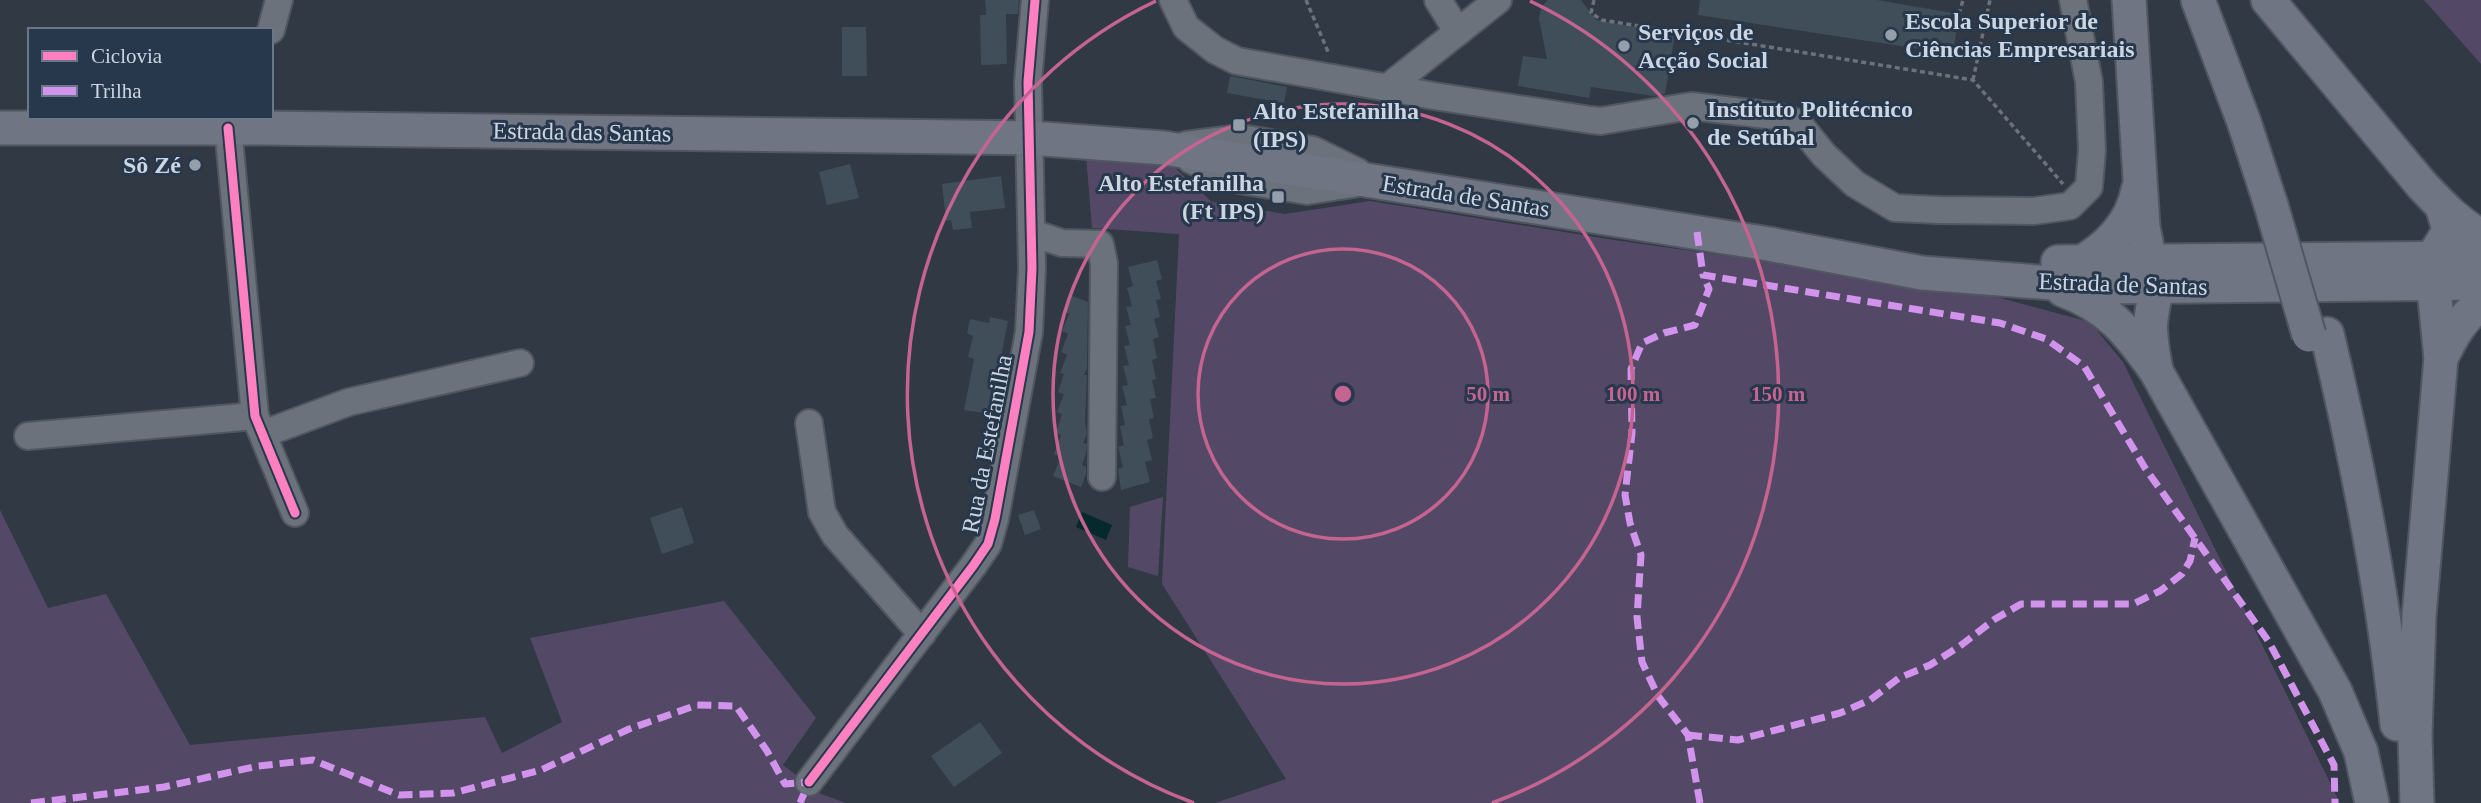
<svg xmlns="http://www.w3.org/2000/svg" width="2481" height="803" viewBox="0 0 2481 803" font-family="Georgia,serif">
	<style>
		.green { fill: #534966 }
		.water { fill: #042a2e }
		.building { fill: #3f4e58 }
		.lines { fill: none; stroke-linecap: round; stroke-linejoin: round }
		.minor-casing { stroke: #505761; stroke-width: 30 }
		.major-casing { stroke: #505761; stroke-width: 37 }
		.path { stroke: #6c717a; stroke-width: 3.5; stroke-dasharray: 5 3.5; stroke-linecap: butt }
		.minor { stroke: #6b727b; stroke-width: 26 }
		.major { stroke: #707584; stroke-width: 33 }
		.major-bridge-casing { stroke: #505761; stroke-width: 37; stroke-linecap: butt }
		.major-bridge { stroke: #707584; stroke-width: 33 }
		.quiet { stroke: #d193ec; stroke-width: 7; stroke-dasharray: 14 7; stroke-linecap: butt }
		.cycleway-casing { stroke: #28384c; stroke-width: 13 }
		.cycleway { stroke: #ff80c0; stroke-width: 9 }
		.ring { fill: none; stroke: #c66491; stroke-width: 3.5 }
		.poi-dot { fill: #959eab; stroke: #28384c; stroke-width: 2.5 }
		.labels { text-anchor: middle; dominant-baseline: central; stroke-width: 6; stroke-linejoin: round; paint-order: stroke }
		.poi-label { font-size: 24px; font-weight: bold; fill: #ccd5e2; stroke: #28384c; text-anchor: start }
		.street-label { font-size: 24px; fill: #ccd5e2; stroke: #28384c }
		.centre { fill: #c66491; stroke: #28384c; stroke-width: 3.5 }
		.ring-label { font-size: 21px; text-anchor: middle; font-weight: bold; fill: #c66491; stroke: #28384c; stroke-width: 6; stroke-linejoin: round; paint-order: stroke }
	</style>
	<rect width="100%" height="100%" fill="#303944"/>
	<g class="green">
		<polygon points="2424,0 2481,0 2481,64"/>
		<polygon points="1086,155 1174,167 1212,202 1285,214 1370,201 1614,240 1974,291 2090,322 2123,362 2340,803 1215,803 1286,779 1162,584 1179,234 1092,228"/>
		<polygon points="1163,497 1158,576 1128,567 1130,507"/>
		<polygon points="0,510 48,608 106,594 190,745 485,717 502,753 562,722 530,638 724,601 816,718 783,765 821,794 846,803 0,803"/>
	</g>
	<polygon class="water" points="1082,512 1112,525 1106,540 1076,527"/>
	<g class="building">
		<polygon points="985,0 1019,0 1018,14 1006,14 1007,64 981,65 980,15 986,15"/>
		<polygon points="1548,0 1581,0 1596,20 1675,34 1665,94 1654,96 1591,87 1589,98 1518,86 1523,56 1547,59 1539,19 1541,7"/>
		<polygon points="1700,0 1877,0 1959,14 1953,54 1698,15"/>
		<polygon points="842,27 866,27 867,76 842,76"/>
		<polygon points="1230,76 1287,87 1284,103 1227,93"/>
		<polygon points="850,164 859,198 827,205 819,172"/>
		<polygon points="1001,176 1005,208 970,212 972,228 953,230 951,220 946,221 942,184"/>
		<polygon points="1157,260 1162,279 1156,281 1161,299 1156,300 1160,317 1154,319 1159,337 1153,339 1157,358 1152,360 1156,379 1152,380 1156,398 1150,399 1154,418 1149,419 1153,438 1147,440 1152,460 1145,462 1150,482 1121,490 1118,469 1123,467 1118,447 1124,445 1120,426 1125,425 1121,406 1127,405 1122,386 1128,385 1123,366 1129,365 1124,346 1130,345 1125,326 1131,325 1126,307 1132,306 1127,288 1133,286 1128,267"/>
		<polygon points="1070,295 1088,302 1087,368 1084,375 1087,375 1085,422 1087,434 1083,443 1087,444 1086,453 1082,465 1086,467 1086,474 1081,487 1053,476 1061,457 1054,454 1061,435 1056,433 1062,414 1057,412 1064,394 1058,392 1064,374 1060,373 1067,355 1061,352 1068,334 1062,331 1069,314 1064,311"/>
		<polygon points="990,317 1008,321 990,414 964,410 974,359 968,357 973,336 967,333 970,319 989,323"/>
		<polygon points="682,507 694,543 662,554 650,518"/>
		<polygon points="1034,510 1041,529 1025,535 1018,515"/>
		<polygon points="980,722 1002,753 954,787 931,756"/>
	</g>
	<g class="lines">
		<g class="minor-casing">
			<g id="minor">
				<polyline points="1173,0 1186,27 1215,50 1237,61 1434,96 1591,120 1601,121 1691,106 1776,116 1798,123 1824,155 1855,184 1895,208 1939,210 2034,211 2070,206 2089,187 2092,150 2089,82 2073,0"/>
				<polyline points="1438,0 1458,32"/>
				<polyline points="271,30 279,0"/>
				<polyline points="1387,88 1498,0"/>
				<polyline points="228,128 255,416 295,513"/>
				<polyline points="1186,145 1241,138 1313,150 1358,172"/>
				<polyline points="1191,160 1234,179 1307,191 1353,184"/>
				<polyline points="1032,233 1062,243 1100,244 1104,263 1102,477"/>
				<polyline points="809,423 822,512 835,535 922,634"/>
				<polyline points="263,434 349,402 520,363"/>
				<polyline points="28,436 255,416"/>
				<polyline points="809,782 973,566 988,544 995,519 1029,332 1032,268 1028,82 1035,0"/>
			</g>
		</g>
		<g class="major-casing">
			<g id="major">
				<path d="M2129,0L2143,227L2148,252L2158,263C2158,286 2154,297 2151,319C2149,336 2153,353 2156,370"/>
				<polyline points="2198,0 2244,122 2271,205"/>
				<path d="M2268,0L2421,184C2439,203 2457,223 2481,236"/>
				<polyline points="0,128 262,128 1030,138 1164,148 1769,244 1922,273 2104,287 2481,283"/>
				<polyline points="2058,262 2481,258"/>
				<path d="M2078,264C2107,249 2132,223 2138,190"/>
				<path d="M2063,290C2109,307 2129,333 2156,371L2335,691L2361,752L2372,803"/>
				<path d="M2327,334C2358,463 2383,592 2397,724"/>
				<path d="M2441,358C2452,336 2461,319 2481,303"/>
				<polyline points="2417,803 2415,736 2419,616 2441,358 2431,260 2447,235 2448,226 2442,206"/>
			</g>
		</g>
		<g class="path">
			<polyline points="1306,0 1329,54"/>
			<polyline points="1594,0 1591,13 1602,20 1973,80 2063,184"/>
			<polyline points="1959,14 1963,0"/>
			<polyline points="1973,80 1990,0"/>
		</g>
		<use href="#minor" class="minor"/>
		<use href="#major" class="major"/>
		<g class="major-bridge-casing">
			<polyline id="major-bridge" points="2271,205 2309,335"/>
		</g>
		<use href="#major-bridge" class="major-bridge"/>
		<g class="quiet">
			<polyline points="1697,232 1703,275 2000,323 2046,339 2084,366 2145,468 2269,642 2334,765 2335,803"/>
			<polyline points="1688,735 1738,740 1840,713 1870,700 1899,678 1930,665 1960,646 1995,619 2021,604 2133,604 2160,591 2182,574 2190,561 2195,538"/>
			<polyline points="31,803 164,787 258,766 313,760 399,795 453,793 541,770 629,729 697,705 736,706 767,751 785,784 809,782 800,803"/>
			<polyline points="1700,803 1688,735 1658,696 1642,662 1637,617 1641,555 1630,523 1625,495 1632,433 1631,369 1642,343 1664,333 1695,325 1709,289 1703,275"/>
		</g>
		<g class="cycleway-casing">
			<g id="cycleway">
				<polyline points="228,128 255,416 295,513"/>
				<polyline points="809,782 973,566 988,544 995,519 1029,332 1032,268 1028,82 1035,0"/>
			</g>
		</g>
		<use href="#cycleway" class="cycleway"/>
	</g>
	<g class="ring">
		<circle cx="1343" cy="394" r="145"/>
		<circle cx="1343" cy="394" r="290"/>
		<path d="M1194 803A435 435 0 0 1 1156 1M1530 1A435 435 0 0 1 1492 803"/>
	</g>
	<g class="poi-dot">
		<circle cx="1891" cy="35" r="7"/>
		<circle cx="1624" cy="46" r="7"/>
		<circle cx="1693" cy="123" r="7"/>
		<rect x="1232" y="118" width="14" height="14" rx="3.5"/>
		<circle cx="195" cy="165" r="7"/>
		<rect x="1271" y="190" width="14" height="14" rx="3.5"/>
	</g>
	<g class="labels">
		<g class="poi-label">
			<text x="1905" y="21">Escola Superior de<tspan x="1905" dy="28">Ciências Empresariais</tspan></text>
			<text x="1638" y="32">Serviços de<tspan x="1638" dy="28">Acção Social</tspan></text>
			<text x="1707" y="109">Instituto Politécnico<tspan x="1707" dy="28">de Setúbal</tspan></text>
			<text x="1253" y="111">Alto Estefanilha<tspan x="1253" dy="28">(IPS)</tspan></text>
			<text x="181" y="165" text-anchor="end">Sô Zé</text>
			<text x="1264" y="183" text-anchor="end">Alto Estefanilha<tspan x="1264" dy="28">(Ft IPS)</tspan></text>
		</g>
		<g class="street-label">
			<text transform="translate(582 132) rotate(1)">Estrada das Santas</text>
			<text transform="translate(1466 196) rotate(9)">Estrada de Santas</text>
			<text transform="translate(2123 284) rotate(2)">Estrada de Santas</text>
			<text transform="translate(987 444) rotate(-79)">Rua da Estefanilha</text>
		</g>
	</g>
	<circle cx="1343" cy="394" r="10" class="centre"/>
	<g class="ring-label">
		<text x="1488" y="401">50 m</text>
		<text x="1633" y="401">100 m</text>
		<text x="1778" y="401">150 m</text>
	</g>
	<rect x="28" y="28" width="245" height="91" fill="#28384c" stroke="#6a7788" stroke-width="2"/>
	<rect x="42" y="51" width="35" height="10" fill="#ff80c0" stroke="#6a7788" stroke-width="2"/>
	<text x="91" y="63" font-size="21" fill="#ccd5e2">Ciclovia</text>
	<rect x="42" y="86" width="35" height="10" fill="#d193ec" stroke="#6a7788" stroke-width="2"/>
	<text x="91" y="98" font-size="21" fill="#ccd5e2">Trilha</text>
</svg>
